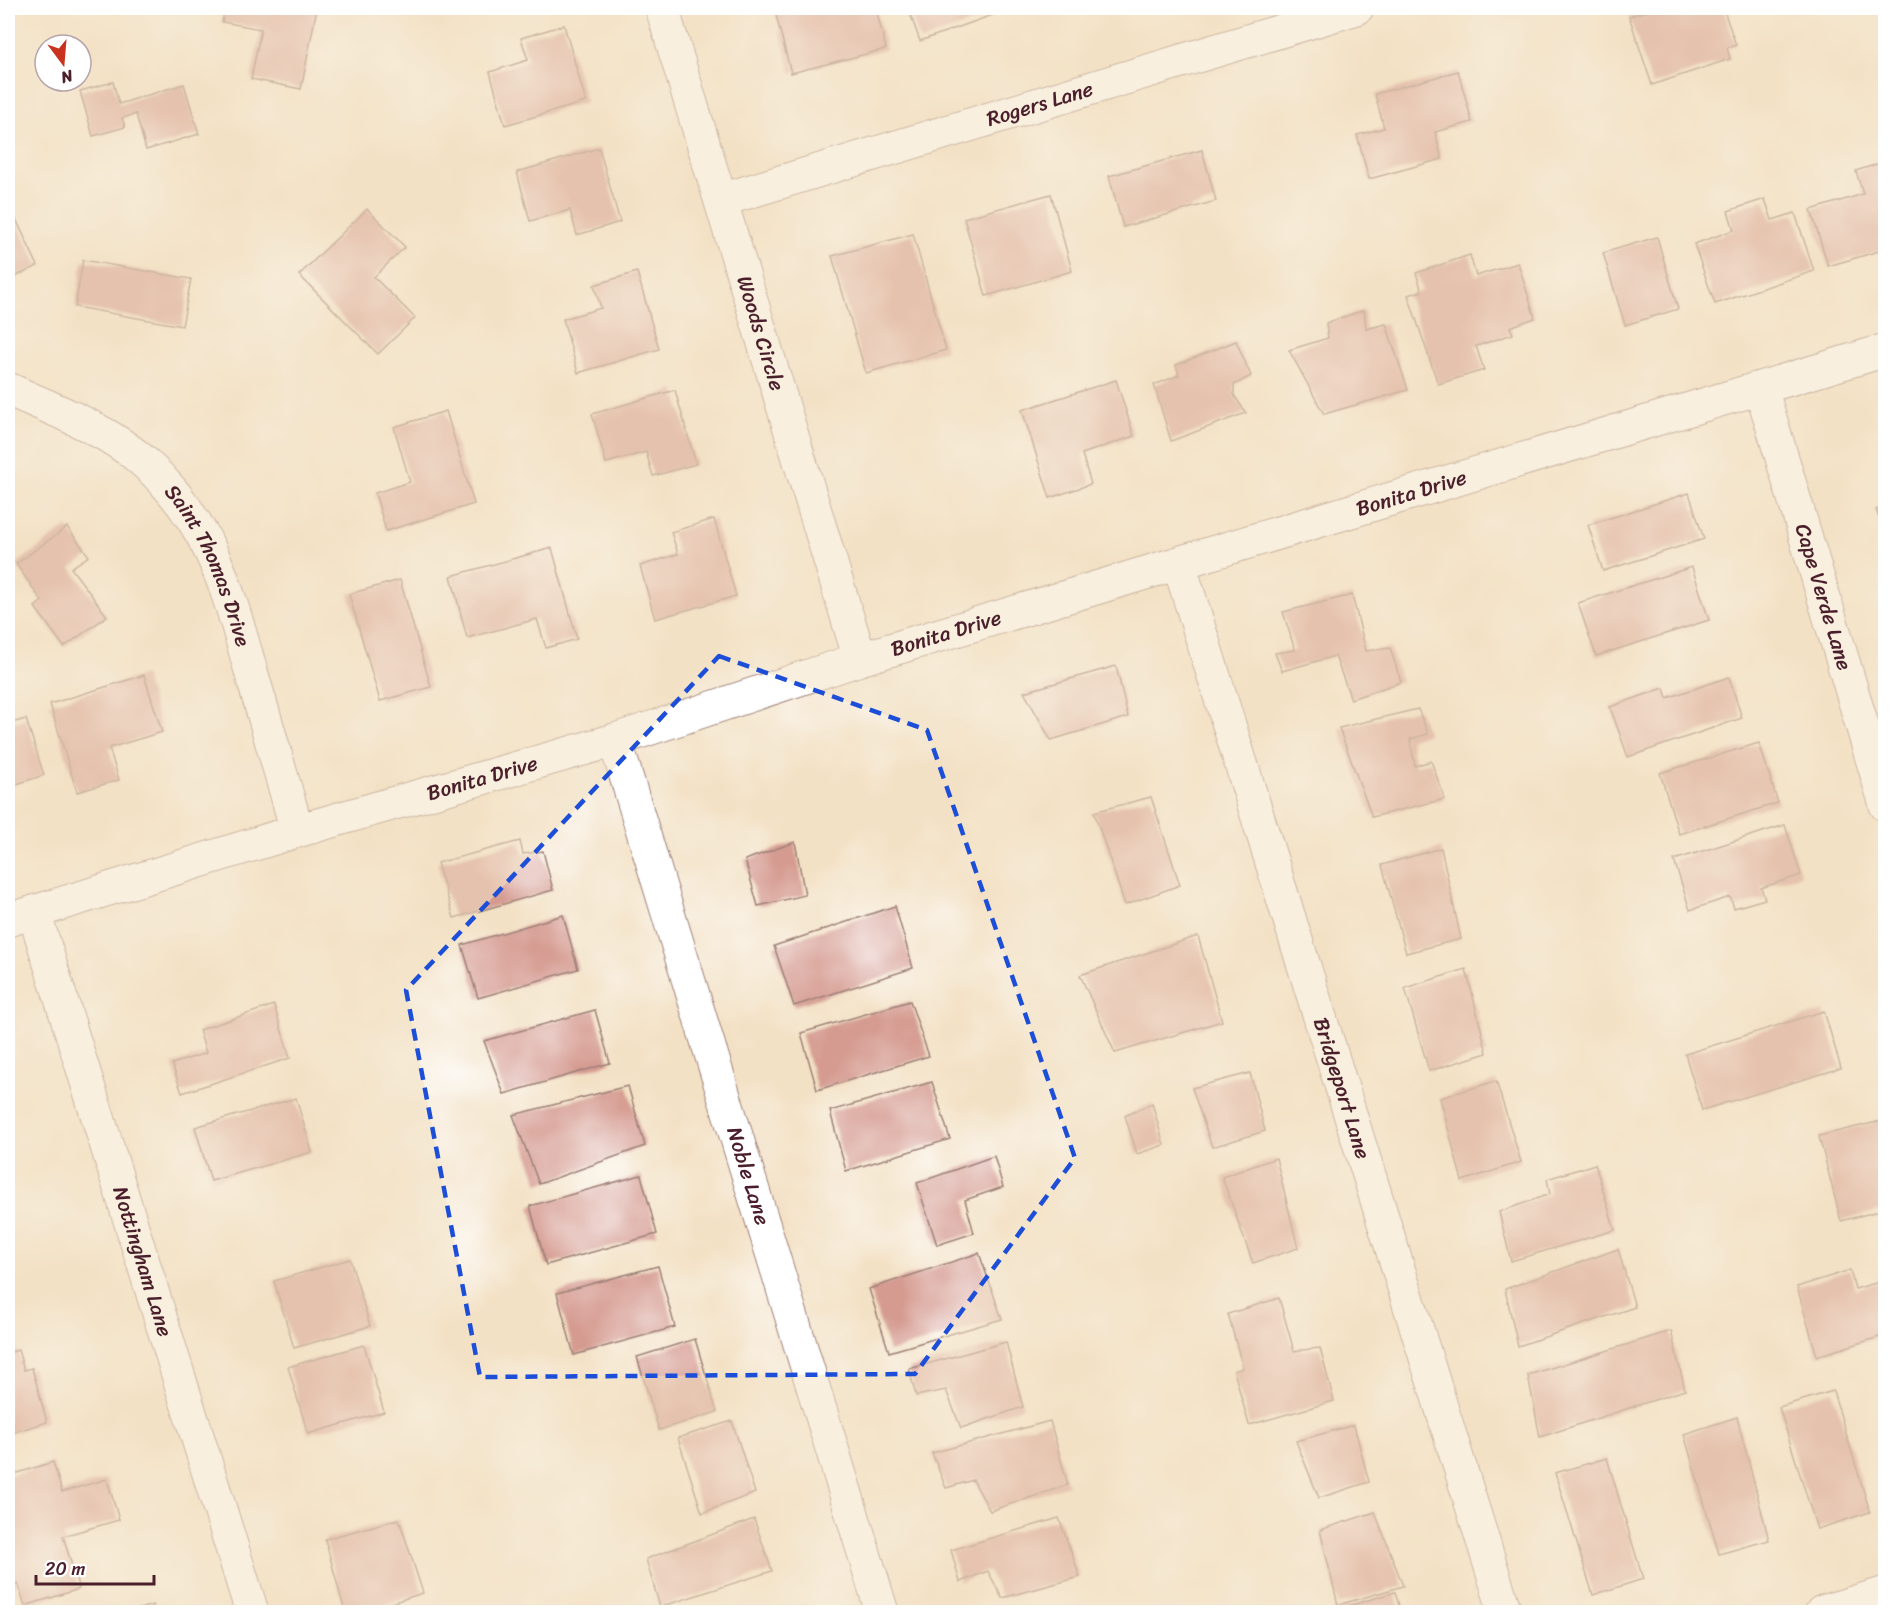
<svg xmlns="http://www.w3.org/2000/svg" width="1893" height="1620" viewBox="0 0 1893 1620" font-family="Sriracha,sans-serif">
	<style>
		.building { fill: #d59b91 }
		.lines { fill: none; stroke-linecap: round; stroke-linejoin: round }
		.minor-casing { stroke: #9e8078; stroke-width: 35 }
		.minor { stroke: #fff; stroke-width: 33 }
		.marked { fill: none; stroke: #1d4ed8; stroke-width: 4.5; stroke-dasharray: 12 8; stroke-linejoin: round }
		.labels { text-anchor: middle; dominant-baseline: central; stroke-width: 5; stroke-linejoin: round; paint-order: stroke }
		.street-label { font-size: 21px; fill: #4a1f2b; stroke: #fff }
	</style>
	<rect width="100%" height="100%" fill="#fff"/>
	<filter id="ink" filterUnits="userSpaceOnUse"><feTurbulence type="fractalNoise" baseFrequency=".0167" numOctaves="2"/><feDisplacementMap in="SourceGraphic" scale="12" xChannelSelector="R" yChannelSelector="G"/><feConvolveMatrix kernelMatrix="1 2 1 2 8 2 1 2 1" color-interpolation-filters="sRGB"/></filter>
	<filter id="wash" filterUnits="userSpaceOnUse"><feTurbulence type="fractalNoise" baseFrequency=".008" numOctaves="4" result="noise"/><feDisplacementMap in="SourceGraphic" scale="24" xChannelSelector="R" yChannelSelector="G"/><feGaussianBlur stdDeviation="1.35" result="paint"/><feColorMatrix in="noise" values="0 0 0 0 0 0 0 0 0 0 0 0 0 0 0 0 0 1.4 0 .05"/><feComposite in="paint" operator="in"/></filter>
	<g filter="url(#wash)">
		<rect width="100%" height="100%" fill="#f3e1c5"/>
		<g id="blocks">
			<g class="building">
				<polygon points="225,8 317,8 301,89 251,79 261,29 222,22"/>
				<polygon points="805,8 876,8 886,49 791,73 776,15"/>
				<polygon points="908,8 1012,8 920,41"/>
				<polygon points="1657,8 1723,8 1736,45 1727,48 1730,59 1652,85 1629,16"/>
				<polygon points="564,25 586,102 505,125 490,72 528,60 521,38"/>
				<polygon points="1458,71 1472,122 1435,132 1442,159 1369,179 1357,135 1384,128 1375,94"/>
				<polygon points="113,82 119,104 184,84 199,134 146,150 136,114 122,118 125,127 93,136 80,91"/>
				<polygon points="599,148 620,222 577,235 570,210 530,221 517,172"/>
				<polygon points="1202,150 1216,201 1123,227 1109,176"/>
				<polygon points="1886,161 1886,249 1828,266 1811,210 1863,194 1856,171"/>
				<polygon points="1051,194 1072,271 986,296 964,218"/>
				<polygon points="1765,199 1772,220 1795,213 1814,271 1715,304 1694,244 1734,230 1728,211"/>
				<polygon points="8,202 38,266 8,280"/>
				<polygon points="367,209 405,247 374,277 415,318 378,354 299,275"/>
				<polygon points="913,234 946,350 866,373 832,256"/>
				<polygon points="1657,237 1678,309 1625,325 1603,253"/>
				<polygon points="1470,255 1476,276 1518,263 1535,318 1510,327 1513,334 1476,346 1484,370 1438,384 1408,295 1422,291 1416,273"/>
				<polygon points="83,260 191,279 182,326 75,307"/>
				<polygon points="637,272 659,349 578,373 563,319 601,308 594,285"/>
				<polygon points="1364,310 1366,329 1386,324 1408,390 1324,414 1289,350 1328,338 1326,323"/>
				<polygon points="1236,341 1251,376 1234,385 1234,395 1246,413 1171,441 1154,385 1179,375 1176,365"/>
				<polygon points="1116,380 1134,436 1082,454 1091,484 1050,498 1022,410"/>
				<polygon points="675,390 696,464 653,476 646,452 606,463 592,414"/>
				<polygon points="446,411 474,504 386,531 375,493 410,482 394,427"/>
				<polygon points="1689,493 1704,539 1603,571 1588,525"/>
				<polygon points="1886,506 1886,534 1885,534 1876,510"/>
				<polygon points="714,519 736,596 655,619 640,566 678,554 671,532"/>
				<polygon points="67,527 89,556 71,568 107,616 64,647 35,607 42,601 16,564"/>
				<polygon points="552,548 577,639 546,648 537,619 467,638 451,576"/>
				<polygon points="1692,567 1709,620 1596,656 1578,603"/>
				<polygon points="400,580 431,687 380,701 349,594"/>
				<polygon points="1352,595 1366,651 1390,648 1401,682 1351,699 1335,656 1282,671 1275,653 1295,650 1283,612"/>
				<polygon points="1116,666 1128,717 1051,740 1024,692"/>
				<polygon points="144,675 162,732 109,748 119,780 77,792 50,704"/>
				<polygon points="1729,677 1742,718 1628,757 1610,707 1664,688 1667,698"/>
				<polygon points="1418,709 1428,734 1410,739 1415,766 1431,761 1445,799 1372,817 1339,728"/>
				<polygon points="26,719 44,775 8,787 8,724"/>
				<polygon points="1759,743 1778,803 1679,834 1660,773"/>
				<polygon points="1151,797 1180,885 1125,905 1094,812"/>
				<polygon points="1785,825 1801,875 1761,888 1765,899 1734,908 1730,897 1690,910 1674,860"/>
				<polygon points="520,841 523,854 543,851 553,890 454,918 437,863"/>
				<polygon points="795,842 805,895 758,906 745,860"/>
				<polygon points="1441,848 1461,939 1406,953 1382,865"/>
				<polygon points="895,906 913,968 794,1006 774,946"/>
				<polygon points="563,915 578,969 478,998 462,945"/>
				<polygon points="1198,936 1222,1021 1115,1053 1080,975"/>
				<polygon points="1466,969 1487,1053 1429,1071 1405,988"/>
				<polygon points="910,1001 929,1056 817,1090 801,1033"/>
				<polygon points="274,1005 290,1058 182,1093 172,1064 206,1053 199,1030"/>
				<polygon points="595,1010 610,1063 504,1094 484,1041"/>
				<polygon points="1824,1011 1841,1068 1702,1110 1685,1054"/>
				<polygon points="1250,1073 1265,1131 1212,1147 1192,1088"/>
				<polygon points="1496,1081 1521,1162 1462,1181 1440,1098"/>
				<polygon points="932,1082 950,1139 846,1171 830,1111"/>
				<polygon points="628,1086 645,1146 539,1184 513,1115"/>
				<polygon points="296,1098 312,1152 211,1181 195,1127"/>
				<polygon points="1152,1103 1164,1145 1137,1154 1125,1116"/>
				<polygon points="1881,1121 1886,1139 1886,1209 1841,1221 1819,1136"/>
				<polygon points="994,1156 1003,1187 965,1200 974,1233 937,1245 917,1183"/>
				<polygon points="1276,1158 1298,1248 1253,1263 1222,1177"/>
				<polygon points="1595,1164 1615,1230 1511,1261 1499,1212 1550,1194 1547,1179"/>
				<polygon points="641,1175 657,1234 546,1265 530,1206"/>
				<polygon points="1618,1249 1635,1307 1518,1346 1505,1289"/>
				<polygon points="979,1253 1002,1319 889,1352 869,1289"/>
				<polygon points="350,1259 370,1326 294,1348 274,1281"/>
				<polygon points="658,1266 675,1327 574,1355 557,1293"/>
				<polygon points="1850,1270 1855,1289 1886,1280 1886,1335 1817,1356 1797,1287"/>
				<polygon points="1279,1298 1294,1351 1320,1348 1334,1401 1249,1425 1234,1371 1243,1368 1228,1314"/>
				<polygon points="1671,1331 1685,1390 1540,1437 1528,1375"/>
				<polygon points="695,1339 717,1412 659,1430 637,1357"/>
				<polygon points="1006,1342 1023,1407 961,1428 946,1390 916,1396 909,1369"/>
				<polygon points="364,1345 384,1412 308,1434 288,1367"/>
				<polygon points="18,1350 24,1370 32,1368 47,1422 8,1434 8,1353"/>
				<polygon points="1833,1391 1870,1512 1817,1529 1779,1407"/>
				<polygon points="1737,1417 1769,1540 1719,1554 1684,1434"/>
				<polygon points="732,1421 755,1493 702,1513 678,1438"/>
				<polygon points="1050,1421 1068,1485 990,1511 973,1480 946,1488 932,1453"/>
				<polygon points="1354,1425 1369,1482 1319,1498 1296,1441"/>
				<polygon points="1607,1458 1643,1579 1593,1595 1555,1473"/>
				<polygon points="53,1462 62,1492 107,1479 119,1520 63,1536 79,1589 25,1606 18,1584 8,1587 8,1476"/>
				<polygon points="1375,1512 1403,1586 1338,1605 1320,1530"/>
				<polygon points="1059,1518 1080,1577 1002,1598 988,1571 960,1582 951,1550"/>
				<polygon points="399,1519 423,1593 362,1612 345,1612 325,1539"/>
				<polygon points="754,1519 772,1571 660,1607 646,1559"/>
				<polygon points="1395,1592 1401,1612 1329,1612"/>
				<polygon points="153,1605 155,1612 128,1612"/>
			</g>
		</g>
	</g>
	<g filter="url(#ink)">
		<use href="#blocks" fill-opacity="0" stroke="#9e8078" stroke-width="1.5"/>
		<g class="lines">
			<g class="minor-casing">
				<g id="minor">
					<path id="s1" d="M662,8L860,659"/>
					<path id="s2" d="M721,200L1357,8"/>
					<path id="s3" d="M1761,388L1886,805"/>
					<path id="s4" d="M8,389C54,410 105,428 144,462C213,524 228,592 253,678C268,729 283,780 297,831"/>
					<path id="s5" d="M1179,564L1505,1612"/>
					<path id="s6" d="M615,740L882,1612"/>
					<path id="s7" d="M34,912L252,1612"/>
					<path id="s8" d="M8,920L297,831L615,740L860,659L1886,350"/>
					<polyline points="1822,1612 1886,1593"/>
				</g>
			</g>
			<use href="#minor" class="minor"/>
		</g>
	</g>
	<path d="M0 0H1893V1620H0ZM719,656L927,730L1075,1158L915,1374L480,1377L406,990Z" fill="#f3e1c5" fill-opacity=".55" fill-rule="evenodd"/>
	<path class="marked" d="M719,656L927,730L1075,1158L915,1374L480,1377L406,990Z"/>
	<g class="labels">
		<g class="street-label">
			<text stroke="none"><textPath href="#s2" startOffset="333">Rogers Lane</textPath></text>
			<text stroke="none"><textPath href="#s1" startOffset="340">Woods Circle</textPath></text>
			<text stroke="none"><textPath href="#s8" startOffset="1467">Bonita Drive</textPath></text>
			<text stroke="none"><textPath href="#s4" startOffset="279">Saint Thomas Drive</textPath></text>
			<text stroke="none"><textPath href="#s3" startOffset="218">Cape Verde Lane</textPath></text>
			<text stroke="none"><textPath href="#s8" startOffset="981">Bonita Drive</textPath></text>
			<text stroke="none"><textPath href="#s8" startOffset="495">Bonita Drive</textPath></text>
			<text stroke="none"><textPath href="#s5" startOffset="549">Bridgeport Lane</textPath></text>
			<text stroke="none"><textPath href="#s6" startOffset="456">Noble Lane</textPath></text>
			<text stroke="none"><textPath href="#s7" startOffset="366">Nottingham Lane</textPath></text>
		</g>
	</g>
	<rect width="1893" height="1620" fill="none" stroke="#fff" stroke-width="30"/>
	<g transform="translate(63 63) rotate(164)"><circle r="28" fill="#ffffff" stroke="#b7a5aa" stroke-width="1.5"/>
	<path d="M0-4.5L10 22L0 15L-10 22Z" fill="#c8321e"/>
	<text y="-9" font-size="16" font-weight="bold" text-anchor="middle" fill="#4a1f2b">N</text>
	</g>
	<path d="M36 1575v9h118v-9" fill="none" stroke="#4a1f2b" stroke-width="3"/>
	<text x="45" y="1575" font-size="18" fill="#4a1f2b" stroke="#ffffff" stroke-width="4.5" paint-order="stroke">20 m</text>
</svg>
